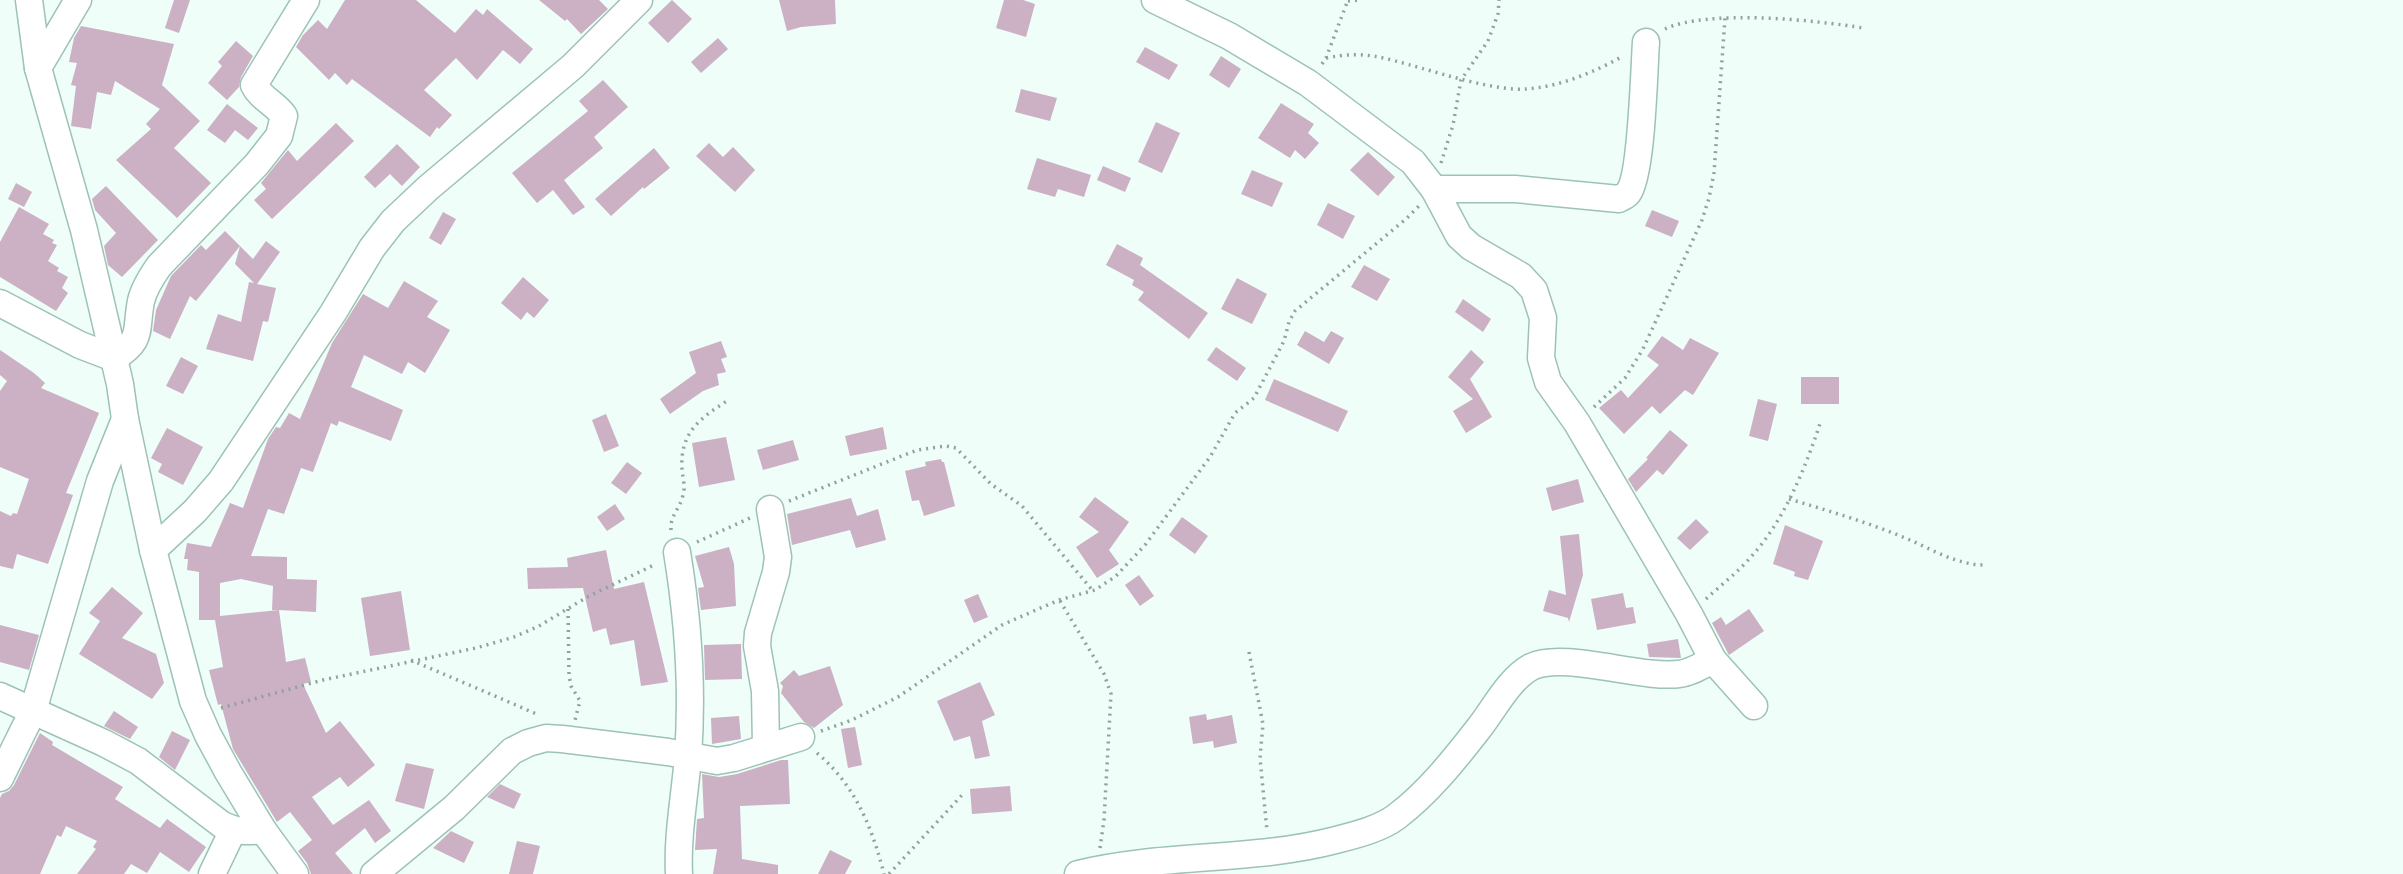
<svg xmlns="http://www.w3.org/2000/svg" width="2403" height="874" viewBox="0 0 2403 874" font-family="'Asap Condensed',sans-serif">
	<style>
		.building { fill: #ccb0c4; fill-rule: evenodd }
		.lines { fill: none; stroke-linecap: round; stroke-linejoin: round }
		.minor-casing { stroke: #9dc2b6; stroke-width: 29 }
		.path { stroke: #92a19c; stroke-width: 3.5; stroke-dasharray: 2 5; stroke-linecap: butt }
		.minor { stroke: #fff; stroke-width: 26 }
	</style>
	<rect width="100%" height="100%" fill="#effef9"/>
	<g class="building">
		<polygon points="174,0 190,0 179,33 165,28"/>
		<polygon points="345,0 416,0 455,33 476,9 483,15 487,9 533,49 520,64 503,50 477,80 456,58 424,90 452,115 439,129 437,127 430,137 352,79 347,85 335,73 329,80 296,47 303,35 318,20 327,29"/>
		<polygon points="539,0 599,0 608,9 581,34 567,19 565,21"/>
		<polygon points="672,0 692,19 668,43 648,23"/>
		<polygon points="779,0 835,0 836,24 801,27 787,31"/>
		<polygon points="1004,0 1023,0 1035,4 1026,37 996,28"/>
		<polygon points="81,26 174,44 162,85 200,121 174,148 211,183 177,218 116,160 151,129 146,124 160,109 115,81 111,95 97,92 91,129 71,126 76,86 71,85 77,63 69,62 74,38"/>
		<polygon points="718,38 728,49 701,73 691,62"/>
		<polygon points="236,41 253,56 241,77 239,87 227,100 208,83 222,66 218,62"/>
		<polygon points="1145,47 1178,65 1169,80 1136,62"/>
		<polygon points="1221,56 1241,69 1229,88 1209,75"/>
		<polygon points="603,80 628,107 594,137 603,148 564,180 585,207 573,215 553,190 537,203 512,173 588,111 579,101"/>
		<polygon points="1021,89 1057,98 1050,121 1015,112"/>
		<polygon points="1281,103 1314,124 1308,133 1319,143 1305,159 1295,150 1290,158 1258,138"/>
		<polygon points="227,104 258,128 248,140 235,130 225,143 207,130"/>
		<polygon points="1156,122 1180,133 1162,173 1138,162"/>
		<polygon points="336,123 354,141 272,219 254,200 266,189 261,183 288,150 297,161"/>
		<polygon points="709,143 723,157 733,147 755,170 735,192 696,156"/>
		<polygon points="397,144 420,167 402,186 390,174 375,188 364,177"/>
		<polygon points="654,148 670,168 644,189 643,187 611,216 595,199"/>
		<polygon points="1368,152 1395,177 1378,196 1350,170"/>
		<polygon points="1037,158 1091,175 1084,197 1058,189 1055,197 1027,189"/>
		<polygon points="1103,166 1131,178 1125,192 1097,180"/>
		<polygon points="1252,170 1283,183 1272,207 1241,194"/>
		<polygon points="16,183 32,192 24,207 8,199"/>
		<polygon points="106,186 158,240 122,277 108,265 104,246 116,233 95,210 92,199"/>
		<polygon points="1328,203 1355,216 1343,239 1317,225"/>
		<polygon points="19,207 49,224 43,234 54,240 52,243 57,245 48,261 59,268 57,271 68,277 62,288 68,293 56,311 0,277 0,242"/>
		<polygon points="1652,210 1679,221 1672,237 1645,226"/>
		<polygon points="443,212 456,219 441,245 429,238"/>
		<polygon points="225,231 253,259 266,241 280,252 257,284 276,288 268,322 263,321 253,361 206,349 218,314 241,322 249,282 254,283 235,264 240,246 196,301 190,296 170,339 153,331 156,310 171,276 201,245 206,250"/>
		<polygon points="1117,244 1143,258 1140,265 1208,313 1189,339 1138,300 1144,292 1132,285 1134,280 1106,265"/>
		<polygon points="1364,265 1390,279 1377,301 1351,287"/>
		<polygon points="523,277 549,300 534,318 527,312 521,320 501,303"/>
		<polygon points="1237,278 1267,294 1252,324 1221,309"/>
		<path d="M404,281L438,301L427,317L450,330L425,373L408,362L402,374L364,355L351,387L403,410L391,441L339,421L337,426L331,423L313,472L301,468L284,514L268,509L251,556L287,557V579L317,580L316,612L279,610L286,662L305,658L311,682L303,684L326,733L340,721L375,765L348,787L340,777L312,797L333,825L369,800L391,831L375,843L365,828L335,853L353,874H311L307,863L298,851L312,840L290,812L277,822L233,749L221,704L218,705L209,670L223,667L215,620H199V572L187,570L188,559H184L187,543L211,547L230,503L243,508L268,439L276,427L280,428L289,413L300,419L332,343L363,294L388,308ZM241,579L273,586L272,610H279L220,616V583Z"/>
		<polygon points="1463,299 1491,319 1483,332 1455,312"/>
		<polygon points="1305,331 1324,342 1331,331 1344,338 1329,364 1297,345"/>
		<polygon points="1662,336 1683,350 1690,338 1719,353 1693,395 1685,390 1660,414 1652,406 1624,434 1599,408 1621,390 1628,398 1659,365 1647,356"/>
		<polygon points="721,341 727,357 721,359 726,372 717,374 719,385 703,391 670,414 660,399 696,373 689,352"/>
		<polygon points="1216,347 1246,368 1237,381 1207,360"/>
		<polygon points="0,350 34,373 45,383 41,388 99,413 66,493 73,495 48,564 17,554 13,569 0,566 0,511 11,516 13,513 17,514 29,479 0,467 0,391 7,381 0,375"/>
		<polygon points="1471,350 1484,362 1470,379 1492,417 1466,433 1453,411 1473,399 1448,377"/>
		<polygon points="181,357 198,366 183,394 166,386"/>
		<rect x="1801" y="377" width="38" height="27"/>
		<polygon points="1274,379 1348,411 1338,432 1265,400"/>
		<polygon points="1758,399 1777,404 1768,441 1749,436"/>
		<polygon points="606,414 619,446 604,452 592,420"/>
		<polygon points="883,427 887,449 850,456 845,436"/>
		<polygon points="167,428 203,447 183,485 158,472 162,464 151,458"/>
		<polygon points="1670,430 1688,445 1663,475 1657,470 1636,492 1628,479 1648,459 1646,458"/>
		<polygon points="726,437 735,480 699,487 692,443"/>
		<polygon points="793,440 799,460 763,470 757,450"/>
		<polygon points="941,459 942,462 944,462 955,506 924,516 919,500 912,501 905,471 926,466 925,462"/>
		<polygon points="627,462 642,473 626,494 611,483"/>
		<polygon points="1578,479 1584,502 1552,511 1546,488"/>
		<polygon points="1095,497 1129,522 1109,550 1119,564 1097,578 1076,547 1099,532 1079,517"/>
		<polygon points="851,498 857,516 878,509 886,540 856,548 850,530 792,545 787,514"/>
		<polygon points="615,504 625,519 607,531 597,517"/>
		<polygon points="1182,517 1208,536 1195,554 1169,535"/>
		<polygon points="1696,519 1709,532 1690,550 1677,538"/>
		<polygon points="1785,525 1823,541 1808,580 1794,576 1795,572 1773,564"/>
		<polygon points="1579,534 1583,575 1569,622 1568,618 1543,611 1549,590 1566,595 1560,536"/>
		<polygon points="729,547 734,564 736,606 701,610 698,588 704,587 695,556"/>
		<polygon points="606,550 614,589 644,582 668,682 641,686 634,640 610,645 606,628 593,632 583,588 528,589 527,568 568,567 567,558"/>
		<polygon points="1139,575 1154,596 1140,606 1125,585"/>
		<polygon points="112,587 143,613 122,638 156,654 164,683 152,699 79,654 100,621 89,613"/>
		<polygon points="401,591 410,650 370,656 361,598"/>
		<polygon points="1623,593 1626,608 1633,607 1636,623 1597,630 1591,599"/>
		<polygon points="978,594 988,617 974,623 964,600"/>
		<polygon points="1749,609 1764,631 1729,655 1712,623 1721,617 1726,625"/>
		<polygon points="0,625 39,635 29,670 0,662"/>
		<polygon points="1678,639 1681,658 1649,657 1647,644"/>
		<polygon points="741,644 742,679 705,680 704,645"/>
		<polygon points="830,666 843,705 814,728 804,722 781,693 783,686 780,683 794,670 799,676"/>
		<polygon points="980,682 995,715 982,721 990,756 975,759 970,736 954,741 937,701"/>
		<polygon points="114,711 138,727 130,739 104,726"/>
		<polygon points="1206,714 1207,720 1232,715 1237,743 1214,748 1213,741 1193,744 1189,717"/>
		<polygon points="739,716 741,739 712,744 711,718"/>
		<polygon points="855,727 862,765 848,768 841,729"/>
		<polygon points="172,731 190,740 175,770 159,757"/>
		<polygon points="40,733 53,742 52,745 123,787 115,799 160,828 167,819 206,847 189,872 160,852 147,873 131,864 124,874 77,874 96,849 93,847 97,841 66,826 61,837 57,835 40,874 0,874 0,798 2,794 9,791 14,785"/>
		<polygon points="781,760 788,760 790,804 740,806 742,859 778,865 778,874 713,874 717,849 695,850 697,819 704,818 702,774 719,777 737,774"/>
		<polygon points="406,763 434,769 424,809 395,801"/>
		<polygon points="500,784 521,794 514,809 487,797"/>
		<polygon points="1010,786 1012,811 972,814 970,789"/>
		<polygon points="451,831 474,842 464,863 433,848"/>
		<polygon points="517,841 540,846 533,874 509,874"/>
		<polygon points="830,850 852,861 845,874 818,874"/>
	</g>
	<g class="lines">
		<g class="minor-casing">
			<g id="minor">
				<polyline points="29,0 38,68 84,230 120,384 125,419 153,550 193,701 208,735 228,772 263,830 295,874"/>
				<polyline points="1155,0 1229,36 1308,83 1413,162 1434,189 1459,236 1471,247 1521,276 1534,290 1543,318 1541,358 1548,382 1577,423 1689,614 1713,660 1754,706"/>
				<polyline points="38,68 78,0"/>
				<path d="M1434,189H1515L1619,199C1622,197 1626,196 1628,193C1642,176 1644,69 1646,42"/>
				<path d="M0,303L80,345L114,358C144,339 135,331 141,301C144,288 152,276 159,266L257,164L279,136L284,116C276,104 260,98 254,85L306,0"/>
				<polyline points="153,550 195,511 221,481 333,313 372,248 393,221 428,188 573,66 639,0"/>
				<path d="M677,552C688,619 693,688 688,756C685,796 677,834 679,874"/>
				<path d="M0,696L104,743L138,761L221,824C236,832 247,832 263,830"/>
				<polyline points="766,747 765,691 757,646 758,633 776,572 778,557 770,509"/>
				<polyline points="0,778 33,711 100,481 125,419"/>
				<polyline points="212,874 233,830"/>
				<polyline points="374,874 454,808 512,751 528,743 546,738 562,739 668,752 717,761 734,758 801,737"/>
				<path d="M1078,874C1163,853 1252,862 1336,840C1355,835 1380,829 1396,817C1428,793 1455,759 1479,728C1494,709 1509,679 1531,667C1564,651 1640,679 1679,674C1691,673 1702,665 1713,660"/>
			</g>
		</g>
		<g class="path">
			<polyline points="1348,1 1360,0"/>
			<path d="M1665,29C1707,9 1816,20 1863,28"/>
			<path d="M1326,58C1365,50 1384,58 1421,68C1449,76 1498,91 1526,89C1559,87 1595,72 1623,56"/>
			<polyline points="1322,64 1326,58 1348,0"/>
			<polyline points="1441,163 1453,125 1461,80 1488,41 1498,14 1499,0"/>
			<polyline points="1594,407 1625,378 1643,349 1702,220 1709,198 1714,173 1725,18"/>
			<path d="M1789,499C1826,510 1863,521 1898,535C1927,546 1954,565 1985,565"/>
			<polyline points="789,501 917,450 946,446 956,448 991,484 1022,506 1093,591"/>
			<path d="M671,530C670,515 680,509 683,495C686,487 682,476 682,468C680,433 700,418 727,401"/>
			<polyline points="697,542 750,518"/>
			<path d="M1706,599C1721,585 1737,573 1750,558C1784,521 1804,471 1820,424"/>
			<polyline points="1060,601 1104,674 1111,694 1104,820 1100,848"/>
			<polyline points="568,609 569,675 571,686 580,701 575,720"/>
			<polyline points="1249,652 1263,724 1260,758 1267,831"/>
			<polyline points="411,660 539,715"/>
			<polyline points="221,708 323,680 476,648 514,637 539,626 589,596 656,564"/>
			<polyline points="821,731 852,720 898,697 1002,625 1059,600 1095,590 1116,576 1145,545 1210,457 1235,413 1254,398 1284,341 1289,322 1295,311 1406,219 1419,206"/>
			<path d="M817,753C855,785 872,827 884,874"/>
			<polyline points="889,874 963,794"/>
		</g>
		<use href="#minor" class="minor"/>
	</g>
</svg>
